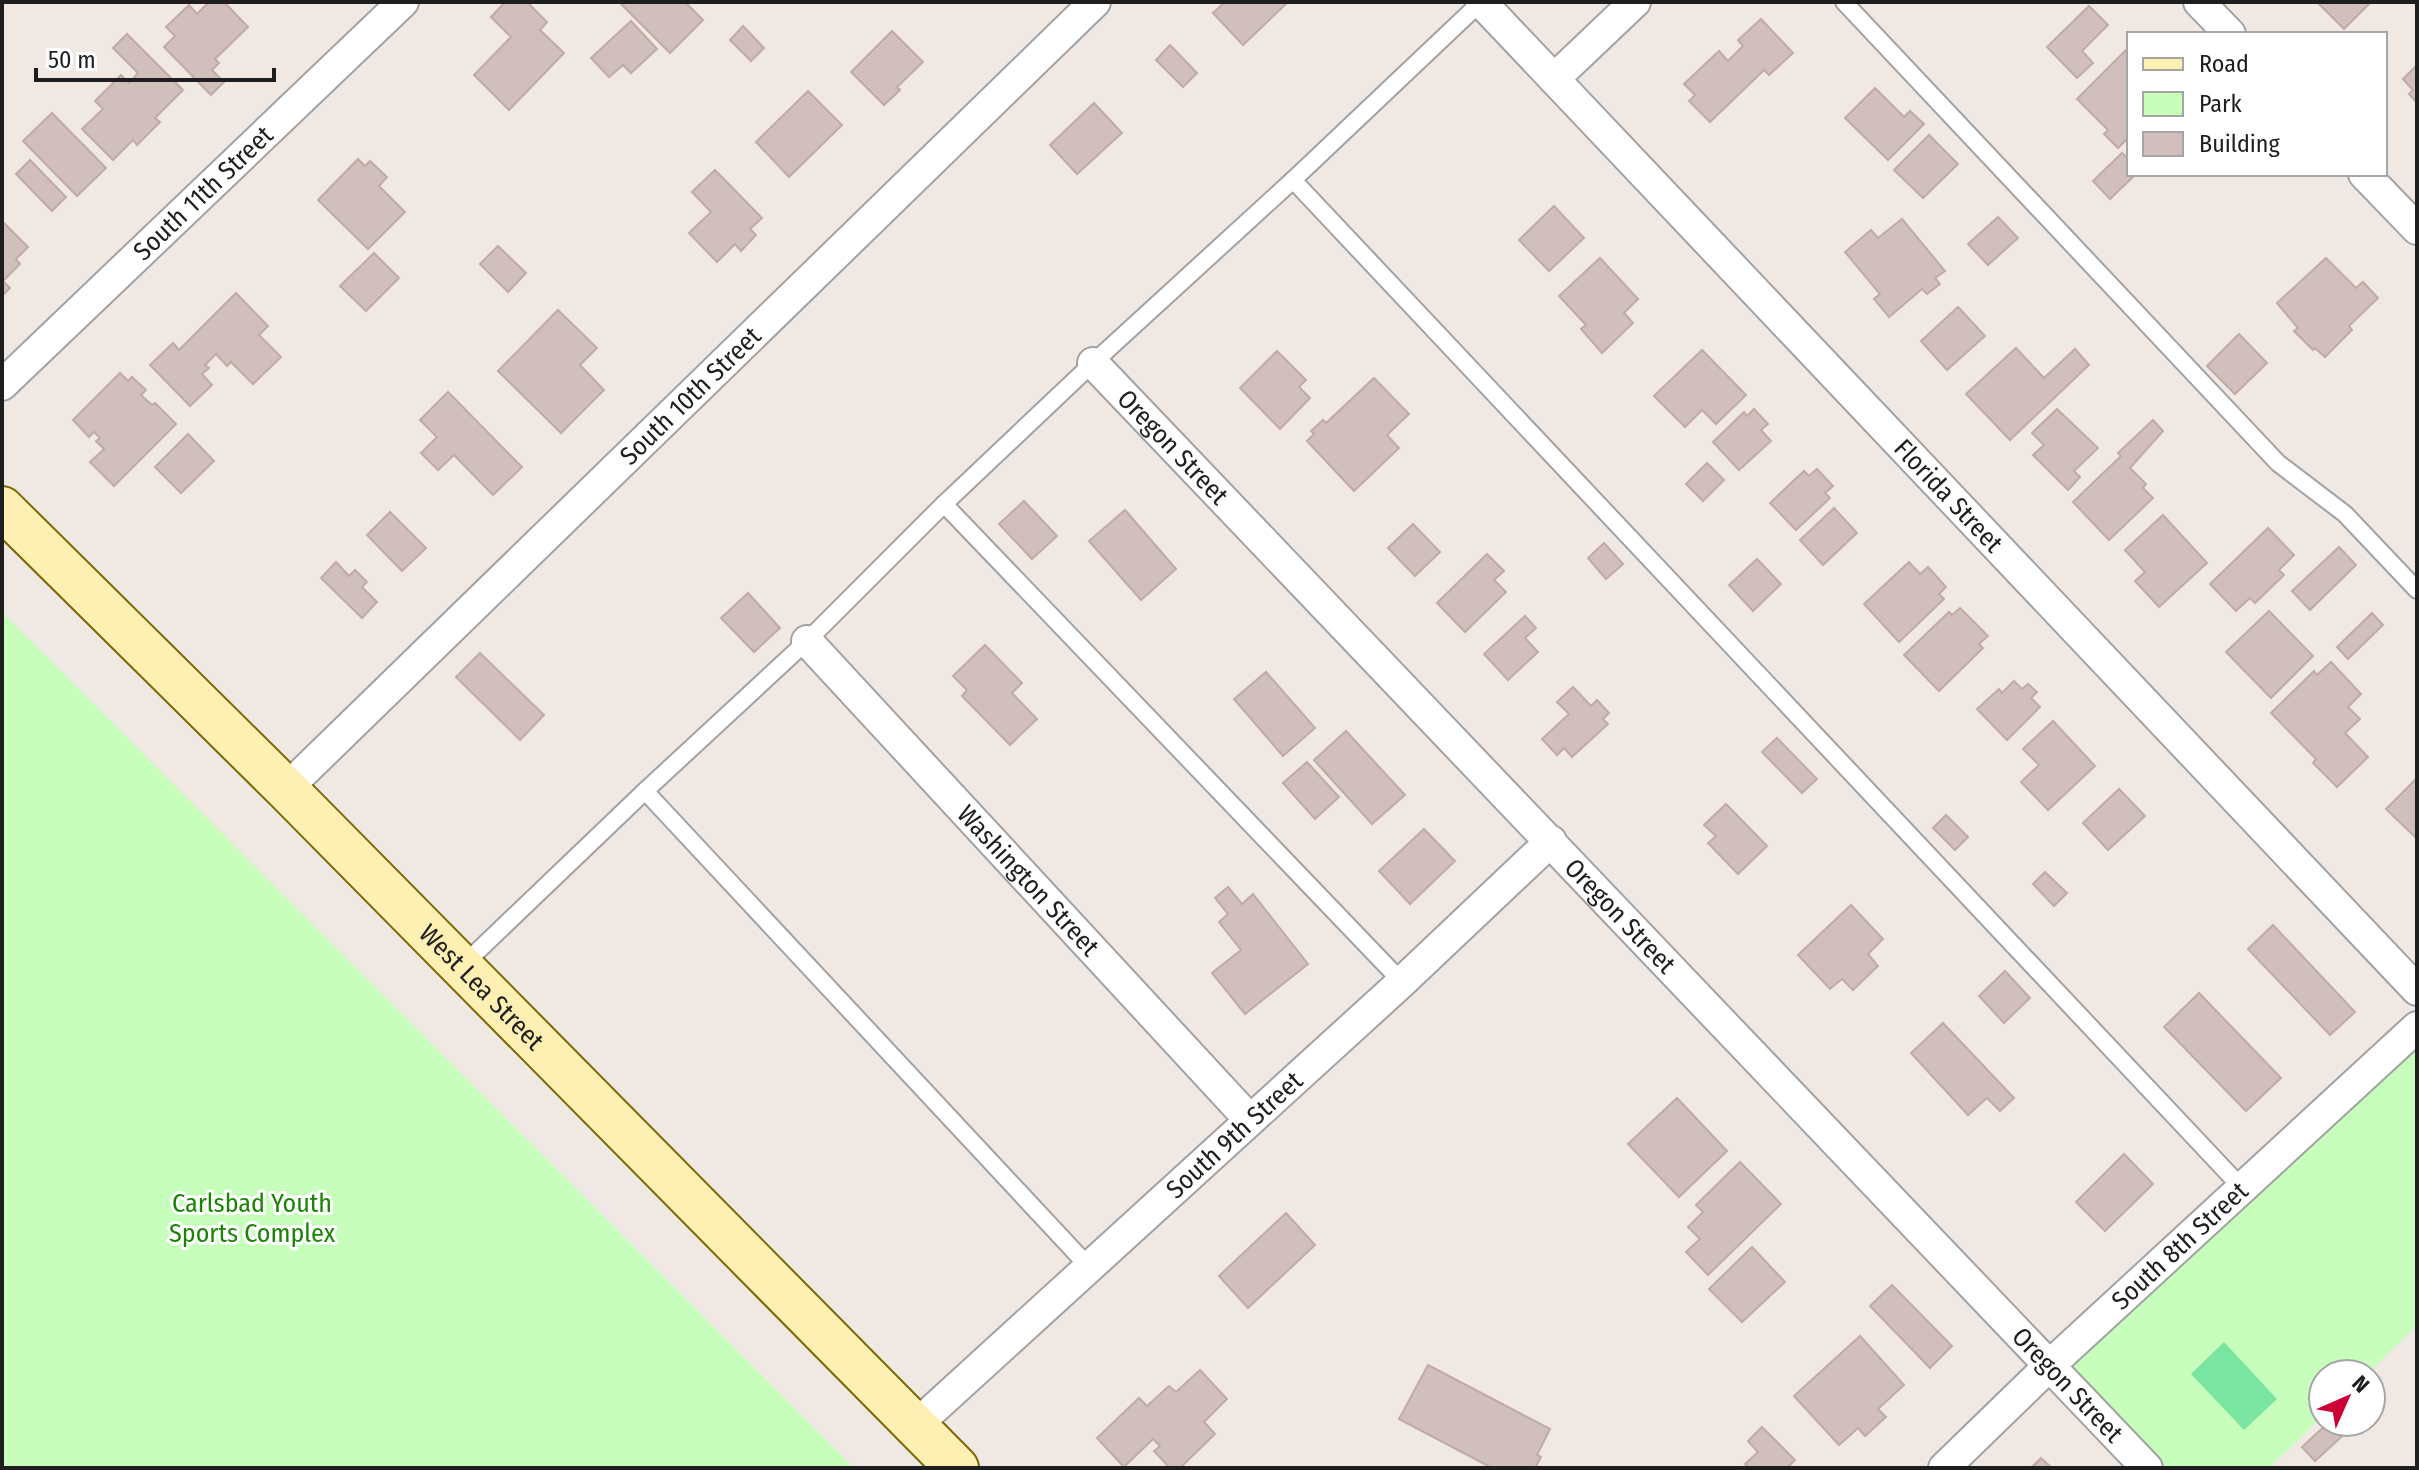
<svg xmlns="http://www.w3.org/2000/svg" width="2419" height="1470" viewBox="0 0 2419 1470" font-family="'Fira Sans Condensed',sans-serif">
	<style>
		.park { fill: #c7febc }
		.pitch { fill: #7ae5a1 }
		.building { fill: #d0bfbc; stroke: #c2aaa4; stroke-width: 2 }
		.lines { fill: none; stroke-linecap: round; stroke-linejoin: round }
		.lane-casing { stroke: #a2a2a2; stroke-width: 20 }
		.street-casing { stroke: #a2a2a2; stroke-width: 34 }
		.secondary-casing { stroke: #7a6800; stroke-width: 46 }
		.lane { stroke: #fff; stroke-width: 16 }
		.street { stroke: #fff; stroke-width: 30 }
		.secondary { stroke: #feefb2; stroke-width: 42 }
		.labels { text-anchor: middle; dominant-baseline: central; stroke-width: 6; stroke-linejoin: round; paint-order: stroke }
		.street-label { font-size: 26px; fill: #1e1e1e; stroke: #fff }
		.park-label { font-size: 26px; fill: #198503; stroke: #fff }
	</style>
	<rect width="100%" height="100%" fill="#f0e8e3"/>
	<g class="park">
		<polygon points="2,612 854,1468 2,1468"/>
		<polygon points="2417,1027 2417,1325 2367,1374 2323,1374 2323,1416 2269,1468 2147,1468 2050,1365"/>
	</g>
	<polygon class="pitch" points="2224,1342 2277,1399 2244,1430 2191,1374"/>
	<g class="building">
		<polygon points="209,2 224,2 248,27 215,59 219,63 212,70 224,82 211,95 164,47 175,36 166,27 189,5 197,14"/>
		<polygon points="505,2 527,2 547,22 540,30 564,53 509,110 474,75 511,37 491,17"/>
		<polygon points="619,2 685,2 703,20 670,53"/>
		<polygon points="1225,2 1288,2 1243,45 1213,13"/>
		<polygon points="2317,2 2371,2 2344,29"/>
		<polygon points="2089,6 2108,25 2082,51 2093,63 2077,78 2047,47"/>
		<polygon points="1761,19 1793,53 1769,75 1764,70 1710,122 1689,101 1695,95 1684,84 1719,51 1728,61 1743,46 1738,40"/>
		<polygon points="631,21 657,49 631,73 623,65 609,77 591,58"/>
		<polygon points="743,26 764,48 751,61 730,40"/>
		<polygon points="892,31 923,62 897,87 900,90 884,105 851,72"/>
		<polygon points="127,34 183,90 155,118 160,122 137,145 133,140 113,160 82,129 103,109 95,101 121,75 129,83 138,73 113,48"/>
		<polygon points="1170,45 1197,73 1183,87 1156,60"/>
		<polygon points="2129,47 2129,137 2118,148 2104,134 2108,130 2077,99"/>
		<polygon points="2417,65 2417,103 2409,94 2413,90 2403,79"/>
		<polygon points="1875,88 1904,117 1910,111 1924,124 1888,160 1845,118"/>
		<polygon points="808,91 842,125 789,177 756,142"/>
		<polygon points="1094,103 1122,133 1077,174 1050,145"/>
		<polygon points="52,113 106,168 77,196 23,141"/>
		<polygon points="1929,135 1958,164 1923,198 1894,170"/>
		<polygon points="2122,153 2129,160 2129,174 2136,174 2110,199 2093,181"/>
		<polygon points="358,159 365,166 370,161 387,177 379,186 405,212 368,249 318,200"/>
		<polygon points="30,160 66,197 52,211 16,174"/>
		<polygon points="715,170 762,218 750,229 756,235 741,251 735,244 717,262 689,233 711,212 692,192"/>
		<polygon points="1554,206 1584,238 1549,271 1519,240"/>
		<polygon points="1998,217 2018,238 1988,265 1968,244"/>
		<polygon points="1902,219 1945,271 1935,278 1940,284 1927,294 1922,289 1889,317 1874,299 1880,294 1845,252 1871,230 1878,238"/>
		<polygon points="2,221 28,247 16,259 20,264 3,281 10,288 2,296"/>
		<polygon points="498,246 526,273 508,292 480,264"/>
		<polygon points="374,253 399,278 366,311 340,286"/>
		<polygon points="1600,258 1638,299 1624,313 1633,323 1602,353 1581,329 1586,325 1559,296"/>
		<polygon points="2326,258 2356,288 2363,282 2378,298 2349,326 2352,330 2325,357 2315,348 2313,350 2294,331 2298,328 2277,303"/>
		<polygon points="236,293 268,326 259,335 281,357 253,384 231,362 227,366 216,354 205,365 209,368 202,374 212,385 190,406 150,365 173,343 179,350"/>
		<polygon points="1958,307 1985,336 1947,370 1921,341"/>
		<polygon points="558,310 597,348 580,365 604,390 561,433 498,371"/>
		<polygon points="2239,334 2267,363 2235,394 2207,366"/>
		<polygon points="2016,348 2044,378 2075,349 2089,365 2010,440 1966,394"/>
		<polygon points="1702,350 1746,395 1716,424 1702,410 1685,427 1654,396"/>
		<polygon points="1277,351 1306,380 1299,387 1310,398 1280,429 1240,388"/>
		<polygon points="120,373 128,381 132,377 146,390 141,395 152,405 155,403 176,424 114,486 90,462 104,449 96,441 100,438 94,432 89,437 73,420"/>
		<polygon points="1374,378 1409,414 1387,435 1399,448 1354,491 1307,441 1314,434 1311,431 1323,420 1326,423"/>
		<polygon points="448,392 522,467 493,495 454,455 438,470 421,453 437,437 420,420"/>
		<polygon points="1754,409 1768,424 1761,430 1771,441 1739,470 1713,442 1744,412 1747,416"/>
		<polygon points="2057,409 2098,448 2074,471 2080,477 2068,490 2033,455 2044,445 2032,433"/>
		<polygon points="2153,420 2163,431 2130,468 2146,484 2143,488 2153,498 2109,540 2073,502 2121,456 2118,453"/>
		<polygon points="188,434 214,461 181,493 155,467"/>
		<polygon points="1707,463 1724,480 1703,501 1686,484"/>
		<polygon points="1817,469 1833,486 1825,493 1830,498 1796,530 1770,503 1804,471 1809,476"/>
		<polygon points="1024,501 1057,536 1032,559 999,524"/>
		<polygon points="1834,508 1857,533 1823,565 1800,540"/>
		<polygon points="1125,510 1176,569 1141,600 1089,541"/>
		<polygon points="390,512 426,548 402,571 367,535"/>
		<polygon points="2163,515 2207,563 2159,607 2135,581 2145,572 2125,550"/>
		<polygon points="1413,524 1440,552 1415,576 1388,548"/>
		<polygon points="2268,528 2294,555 2279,570 2284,575 2255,603 2250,598 2236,611 2210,584"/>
		<polygon points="1604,543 1623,564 1606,579 1588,558"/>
		<polygon points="2339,547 2356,565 2310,610 2292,591"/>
		<polygon points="1487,554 1504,571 1494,580 1506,592 1465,632 1437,603"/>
		<polygon points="1757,559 1781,584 1753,611 1729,585"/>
		<polygon points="336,562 349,576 355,570 367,582 362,587 377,602 362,618 321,578"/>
		<polygon points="1909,562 1920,574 1928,567 1946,587 1939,594 1944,599 1899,642 1864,604"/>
		<polygon points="748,593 780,628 754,652 721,618"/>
		<polygon points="1960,608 1988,636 1979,644 1983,648 1939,691 1904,655 1949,612 1952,615"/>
		<polygon points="2269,611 2313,656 2271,698 2226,652"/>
		<polygon points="2372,613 2383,625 2348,659 2337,647"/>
		<polygon points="1525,616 1536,628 1525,638 1538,652 1508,680 1484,654"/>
		<polygon points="985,645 1022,683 1012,693 1037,719 1010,745 962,696 967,690 953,676"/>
		<polygon points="480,653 544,715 520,740 456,677"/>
		<polygon points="2331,662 2361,694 2348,707 2360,719 2345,733 2368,757 2337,787 2313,763 2316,759 2271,713 2314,671 2317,675"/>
		<polygon points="1266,672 1315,728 1283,756 1234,699"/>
		<polygon points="2014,681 2022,689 2028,684 2037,692 2031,698 2040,707 2007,740 1977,709 1999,689 2002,693"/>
		<polygon points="1573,687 1591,706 1597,700 1609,713 1603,719 1608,724 1572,757 1564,748 1557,755 1542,739 1569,714 1557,702"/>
		<polygon points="2053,721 2095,766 2048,810 2021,782 2039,765 2023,749"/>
		<polygon points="1346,731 1405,795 1372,824 1314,760"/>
		<polygon points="1777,738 1817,779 1802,793 1762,752"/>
		<polygon points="1307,762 1339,797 1315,819 1283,783"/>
		<polygon points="2417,778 2417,839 2386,809"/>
		<polygon points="2119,789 2145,816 2108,850 2083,823"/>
		<polygon points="1726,804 1767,846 1738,874 1708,843 1716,836 1704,825"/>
		<polygon points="1946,815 1968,837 1955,850 1933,828"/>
		<polygon points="1424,829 1455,861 1410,904 1379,871"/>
		<polygon points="2045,872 2067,893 2054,906 2033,884"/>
		<polygon points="1228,887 1242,904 1253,894 1308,964 1245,1014 1212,973 1241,950 1219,922 1228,914 1215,898"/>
		<polygon points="1851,905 1883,939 1868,954 1878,966 1853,990 1842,979 1830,989 1798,955"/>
		<polygon points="2273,925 2355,1012 2330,1035 2248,949"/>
		<polygon points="2005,971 2030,998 2004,1023 1979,996"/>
		<polygon points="2199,993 2281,1078 2246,1111 2164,1027"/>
		<polygon points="1943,1023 2014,1098 2000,1111 1987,1098 1968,1115 1911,1053"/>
		<polygon points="1677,1098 1727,1151 1679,1197 1628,1144"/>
		<polygon points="2124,1154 2153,1184 2105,1231 2076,1202"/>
		<polygon points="1740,1162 1781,1204 1708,1275 1686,1252 1700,1239 1688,1227 1703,1212 1696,1205"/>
		<polygon points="1286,1213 1315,1245 1248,1308 1219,1276"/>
		<polygon points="1752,1247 1785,1282 1742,1322 1709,1289"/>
		<polygon points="1892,1285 1952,1346 1930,1368 1870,1306"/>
		<polygon points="1860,1336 1904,1385 1878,1409 1886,1417 1865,1436 1858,1428 1839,1445 1794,1396"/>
		<polygon points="1428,1365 1550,1429 1537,1455 1541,1457 1535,1468 1492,1468 1399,1419"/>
		<polygon points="1200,1370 1227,1399 1204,1422 1215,1434 1180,1468 1170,1468 1154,1451 1160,1446 1153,1439 1124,1467 1097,1438 1139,1398 1147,1406 1169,1386 1176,1392"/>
		<polygon points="2329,1422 2344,1422 2350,1429 2315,1461 2302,1447"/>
		<polygon points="1762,1427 1795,1460 1787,1468 1749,1468 1745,1464 1758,1452 1748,1441"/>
		<polygon points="2041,1458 2052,1468 2031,1468"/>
	</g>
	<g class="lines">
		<g class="lane-casing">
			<g id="lane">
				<polyline points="1844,2 2278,463 2345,514 2417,590"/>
				<polyline points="1293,180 1481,2"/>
				<polyline points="944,504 1093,363 1293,180 2242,1188"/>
				<polyline points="645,791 1089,1267"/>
				<polyline points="461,967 645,791 807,641 944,504 1402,982"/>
			</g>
		</g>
		<g class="street-casing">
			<g id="street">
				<path id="s1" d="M1481,2L2417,990"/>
				<polyline points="2199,2 2230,34"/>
				<polyline points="1554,79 1635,2"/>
				<polyline points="2364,174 2417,229"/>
				<path id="s2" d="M1093,363L2147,1468"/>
				<path id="s3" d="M2,385L403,2"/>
				<path id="s4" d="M807,641L1250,1120"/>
				<path id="s5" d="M286,789L1095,2"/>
				<path id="s6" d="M915,1426L1402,982L1551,841"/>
				<path id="s7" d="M1944,1468L2050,1365L2417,1027"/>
			</g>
		</g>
		<g class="secondary-casing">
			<g id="secondary">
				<path id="s8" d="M2,508L286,789L957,1468"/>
			</g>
		</g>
		<use href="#lane" class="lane"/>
		<use href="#street" class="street"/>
		<use href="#secondary" class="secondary"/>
	</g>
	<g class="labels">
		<g class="street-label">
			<text stroke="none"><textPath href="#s3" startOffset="278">South 11th Street</textPath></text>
			<text stroke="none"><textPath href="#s5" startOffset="564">South 10th Street</textPath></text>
			<text stroke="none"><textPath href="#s2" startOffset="116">Oregon Street</textPath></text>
			<text stroke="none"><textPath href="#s1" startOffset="680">Florida Street</textPath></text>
			<text stroke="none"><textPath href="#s4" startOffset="326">Washington Street</textPath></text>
			<text stroke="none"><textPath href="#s2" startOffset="764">Oregon Street</textPath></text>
			<text stroke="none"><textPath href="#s8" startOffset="678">West Lea Street</textPath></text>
			<text stroke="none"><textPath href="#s6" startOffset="432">South 9th Street</textPath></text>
			<text stroke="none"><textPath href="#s7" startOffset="324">South 8th Street</textPath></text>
			<text stroke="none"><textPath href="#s2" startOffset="1412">Oregon Street</textPath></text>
		</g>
		<g class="park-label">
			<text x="252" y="1203">Carlsbad Youth<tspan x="252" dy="30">Sports Complex</tspan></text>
		</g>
	</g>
	<rect width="2419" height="1470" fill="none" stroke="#1e1e1e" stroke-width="8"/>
	<rect x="2127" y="32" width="260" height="144" fill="#ffffff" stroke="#a5a5a5" stroke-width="2"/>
	<rect x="2143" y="58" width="40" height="12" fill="#feefb2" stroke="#a5a5a5" stroke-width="2"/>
	<text x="2199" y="72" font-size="24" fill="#1e1e1e">Road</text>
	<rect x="2143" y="92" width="40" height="24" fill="#c7febc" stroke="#a5a5a5" stroke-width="2"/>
	<text x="2199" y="112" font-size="24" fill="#1e1e1e">Park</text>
	<rect x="2143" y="132" width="40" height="24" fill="#d0bfbc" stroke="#a5a5a5" stroke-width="2"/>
	<text x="2199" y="152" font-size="24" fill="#1e1e1e">Building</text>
	<g transform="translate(2347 1398) rotate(45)"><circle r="38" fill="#ffffff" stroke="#a5a5a5" stroke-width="2"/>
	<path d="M0-6L14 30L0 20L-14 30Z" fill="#cc0034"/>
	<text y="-12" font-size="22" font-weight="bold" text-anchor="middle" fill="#1e1e1e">N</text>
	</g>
	<path d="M36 68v12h238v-12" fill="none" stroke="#1e1e1e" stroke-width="4"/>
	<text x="48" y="68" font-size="24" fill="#1e1e1e" stroke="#ffffff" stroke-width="6" paint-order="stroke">50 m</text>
</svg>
